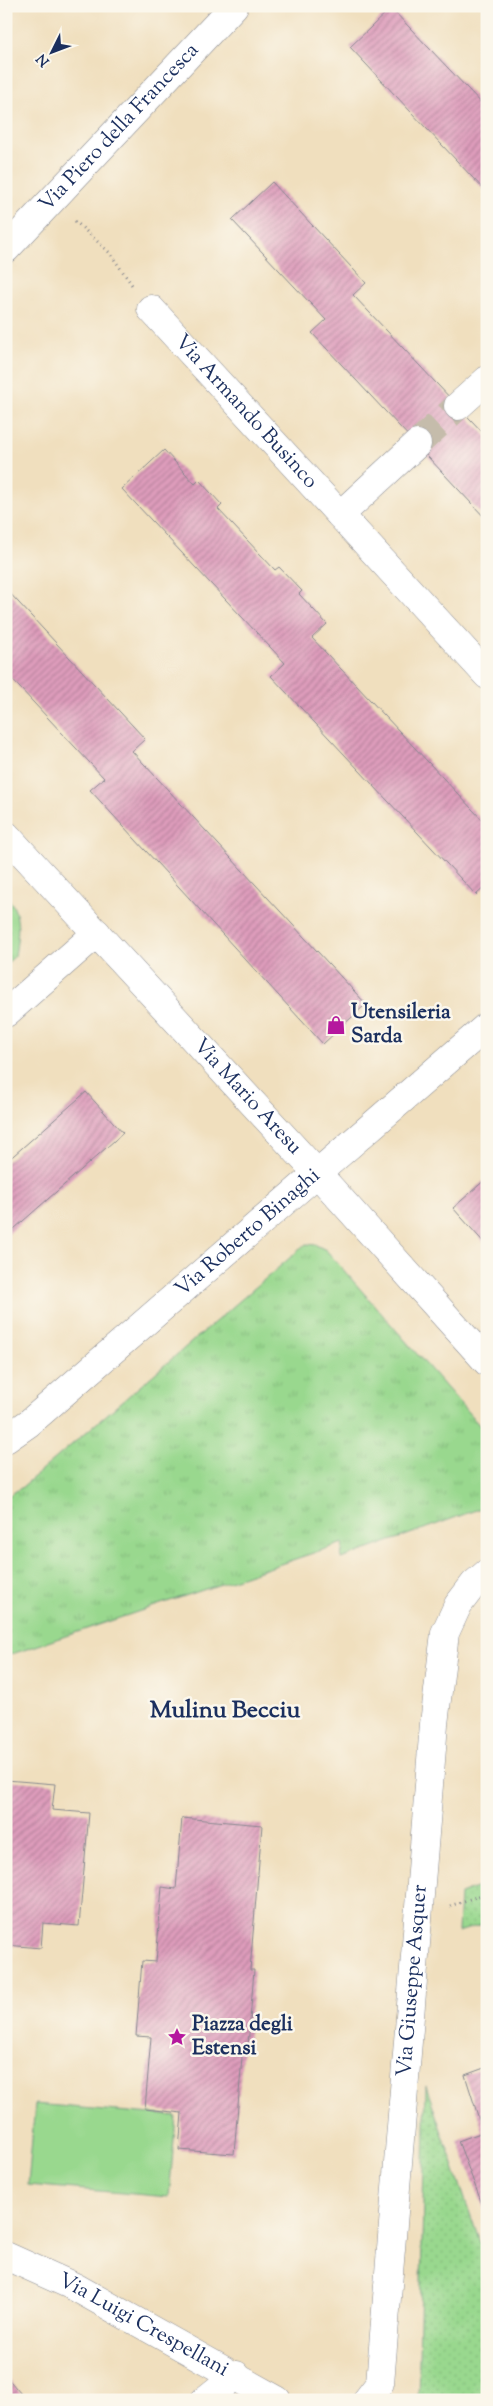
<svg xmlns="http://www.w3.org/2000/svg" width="493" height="2406" viewBox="0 0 493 2406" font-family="'Sorts Mill Goudy',serif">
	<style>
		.grass { fill: url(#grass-tufts); stroke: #5a8476 }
		.park { fill: url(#park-dots); stroke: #5a8476 }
		.pitch { fill: #99d88e; stroke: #5a8476 }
		.building { fill: url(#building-hatch) }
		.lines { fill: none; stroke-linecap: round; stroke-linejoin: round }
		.minor-tunnel { stroke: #c5bcab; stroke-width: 28; stroke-dasharray: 28 14; stroke-linecap: butt }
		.minor-casing { stroke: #86878e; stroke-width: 29 }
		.path { stroke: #86878e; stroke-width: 3; stroke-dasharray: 1 4; stroke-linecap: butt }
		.minor { stroke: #fff; stroke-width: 28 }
		.labels { text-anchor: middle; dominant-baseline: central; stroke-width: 5; stroke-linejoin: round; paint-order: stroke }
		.street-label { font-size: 21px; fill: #1b2f5e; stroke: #fbf7ec }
		.poi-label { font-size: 21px; font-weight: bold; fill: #1b2f5e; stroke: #fbf7ec; text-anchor: start }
		.quarter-label { font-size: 24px; font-weight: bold; fill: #1b2f5e; stroke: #fbf7ec }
	</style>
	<defs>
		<pattern id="grass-tufts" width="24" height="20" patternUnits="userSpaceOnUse" patternTransform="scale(1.25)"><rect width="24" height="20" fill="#99d88e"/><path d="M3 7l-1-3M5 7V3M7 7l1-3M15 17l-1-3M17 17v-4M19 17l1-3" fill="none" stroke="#83ba7d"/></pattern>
		<pattern id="park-dots" width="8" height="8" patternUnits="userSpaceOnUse" patternTransform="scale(1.25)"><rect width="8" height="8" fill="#99d88e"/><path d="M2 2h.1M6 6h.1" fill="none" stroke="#83ba7d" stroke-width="1.8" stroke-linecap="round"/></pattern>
		<pattern id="building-hatch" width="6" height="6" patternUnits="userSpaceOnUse" patternTransform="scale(1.25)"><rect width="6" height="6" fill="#de9cbb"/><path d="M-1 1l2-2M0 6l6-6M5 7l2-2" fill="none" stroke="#b3809b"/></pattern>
	</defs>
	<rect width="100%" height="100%" fill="#fbf7ec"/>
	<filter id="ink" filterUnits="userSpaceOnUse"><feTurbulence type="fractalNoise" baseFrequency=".02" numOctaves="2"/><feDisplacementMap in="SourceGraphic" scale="10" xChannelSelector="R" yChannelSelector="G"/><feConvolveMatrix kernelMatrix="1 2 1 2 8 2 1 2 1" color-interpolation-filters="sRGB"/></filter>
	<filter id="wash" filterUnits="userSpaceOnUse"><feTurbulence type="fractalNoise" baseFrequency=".0096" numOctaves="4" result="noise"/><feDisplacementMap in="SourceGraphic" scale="20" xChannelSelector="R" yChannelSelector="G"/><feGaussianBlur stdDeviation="1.12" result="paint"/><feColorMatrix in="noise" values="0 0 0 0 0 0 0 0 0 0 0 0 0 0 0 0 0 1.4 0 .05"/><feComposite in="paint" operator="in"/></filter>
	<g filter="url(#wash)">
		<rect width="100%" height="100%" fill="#f0dfbe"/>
		<g class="grass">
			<path d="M6,896C22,912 18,936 15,956L6,964Z"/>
			<polygon points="306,1244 316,1245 326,1250 487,1434 487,1506 341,1559 343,1543 6,1656 6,1497 21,1488"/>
		</g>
		<g class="park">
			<polygon points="487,1884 487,1923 458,1932 460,1894"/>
			<polygon points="426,2086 487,2263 487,2400 418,2400"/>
		</g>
		<polygon class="pitch" points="35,2104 176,2116 169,2197 28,2185"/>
		<g id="blocks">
			<g class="building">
				<polygon points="391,8 487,109 487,193 350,47"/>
				<polygon points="272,182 366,283 353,295 487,437 487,520 312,333 326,320 232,220"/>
				<polygon points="164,450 195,484 199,480 222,505 218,509 275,570 279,567 302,591 299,594 327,624 312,638 487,825 487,885 476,895 271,676 285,663 122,489"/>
				<polygon points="6,589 145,739 132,751 366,1004 323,1044 90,790 104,778 6,673"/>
				<polygon points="86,1092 123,1133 6,1236 6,1162"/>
				<polygon points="487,1178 487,1246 453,1208"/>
				<polygon points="6,1780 55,1784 52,1810 89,1813 79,1926 43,1923 41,1948 6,1945"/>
				<polygon points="182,1818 262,1825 250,1970 254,1970 248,2046 243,2045 234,2154 179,2150 182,2113 145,2109 151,2037 136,2036 142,1961 156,1962 162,1887 176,1889"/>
				<polygon points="487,2067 487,2217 458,2141 483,2132 465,2075"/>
				<polygon points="6,2376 26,2400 6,2400"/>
			</g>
		</g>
	</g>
	<g filter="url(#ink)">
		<use href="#blocks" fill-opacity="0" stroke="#86878e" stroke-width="1"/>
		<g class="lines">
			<polyline class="minor-tunnel" points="417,444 458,406"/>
			<g class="minor-casing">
				<g id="minor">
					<path id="s1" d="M6,249L234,6"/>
					<path id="s2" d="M151,309L487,675"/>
					<polyline points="458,406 487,380"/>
					<polyline points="340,515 417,444"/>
					<path id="s3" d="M6,835L317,1173L487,1362"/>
					<polyline points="6,1013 97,933"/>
					<path id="s4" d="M6,1439L29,1423L487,1026"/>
					<path id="s5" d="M6,2256L75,2287L277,2400"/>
					<polyline points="205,2400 236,2375"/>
					<path id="s6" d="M367,2400L380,2383L434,1724L445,1633L458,1605L474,1584L487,1573"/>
				</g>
			</g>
			<g class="path">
				<polyline points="75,221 110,253 132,285"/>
				<polyline points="450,1906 487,1893"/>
			</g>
			<use href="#minor" class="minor"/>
		</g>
	</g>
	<defs>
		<g id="shop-bare" transform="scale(1.5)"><path d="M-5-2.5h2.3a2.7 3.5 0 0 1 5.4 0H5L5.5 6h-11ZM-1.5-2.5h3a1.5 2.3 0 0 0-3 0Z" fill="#b5179e" stroke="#fbf7ec" stroke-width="2.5" paint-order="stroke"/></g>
		<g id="sight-bare" transform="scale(1.5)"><path d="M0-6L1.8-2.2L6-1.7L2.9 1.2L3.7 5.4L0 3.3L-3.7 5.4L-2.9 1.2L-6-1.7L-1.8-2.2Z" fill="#b5179e" stroke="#fbf7ec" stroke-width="2.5" paint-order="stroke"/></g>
	</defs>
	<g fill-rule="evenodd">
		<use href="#shop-bare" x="336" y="1025"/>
		<use href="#sight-bare" x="177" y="2037"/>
	</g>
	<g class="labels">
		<g class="street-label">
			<text stroke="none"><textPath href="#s1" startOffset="166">Via Piero della Francesca</textPath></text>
			<text stroke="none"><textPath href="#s2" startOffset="140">Via Armando Businco</textPath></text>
			<text stroke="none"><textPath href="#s3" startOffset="356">Via Mario Aresu</textPath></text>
			<text stroke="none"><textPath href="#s4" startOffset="318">Via Roberto Binaghi</textPath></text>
			<text stroke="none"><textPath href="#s6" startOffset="425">Via Giuseppe Asquer</textPath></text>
			<text stroke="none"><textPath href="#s5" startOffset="154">Via Luigi Crespellani</textPath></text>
		</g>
		<g class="poi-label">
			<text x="351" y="1013">Utensileria<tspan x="351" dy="24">Sarda</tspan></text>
			<text x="192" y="2025">Piazza degli<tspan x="192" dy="24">Estensi</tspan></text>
		</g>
		<g class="quarter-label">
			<text x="225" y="1711">Mulinu Becciu</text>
		</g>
	</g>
	<rect width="493" height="2406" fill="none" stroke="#fbf7ec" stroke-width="25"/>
	<g transform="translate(52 52) rotate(228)" stroke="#fbf7ec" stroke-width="4" paint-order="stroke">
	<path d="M0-4L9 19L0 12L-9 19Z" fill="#1b2f5e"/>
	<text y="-8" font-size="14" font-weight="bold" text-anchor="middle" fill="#1b2f5e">N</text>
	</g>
</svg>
